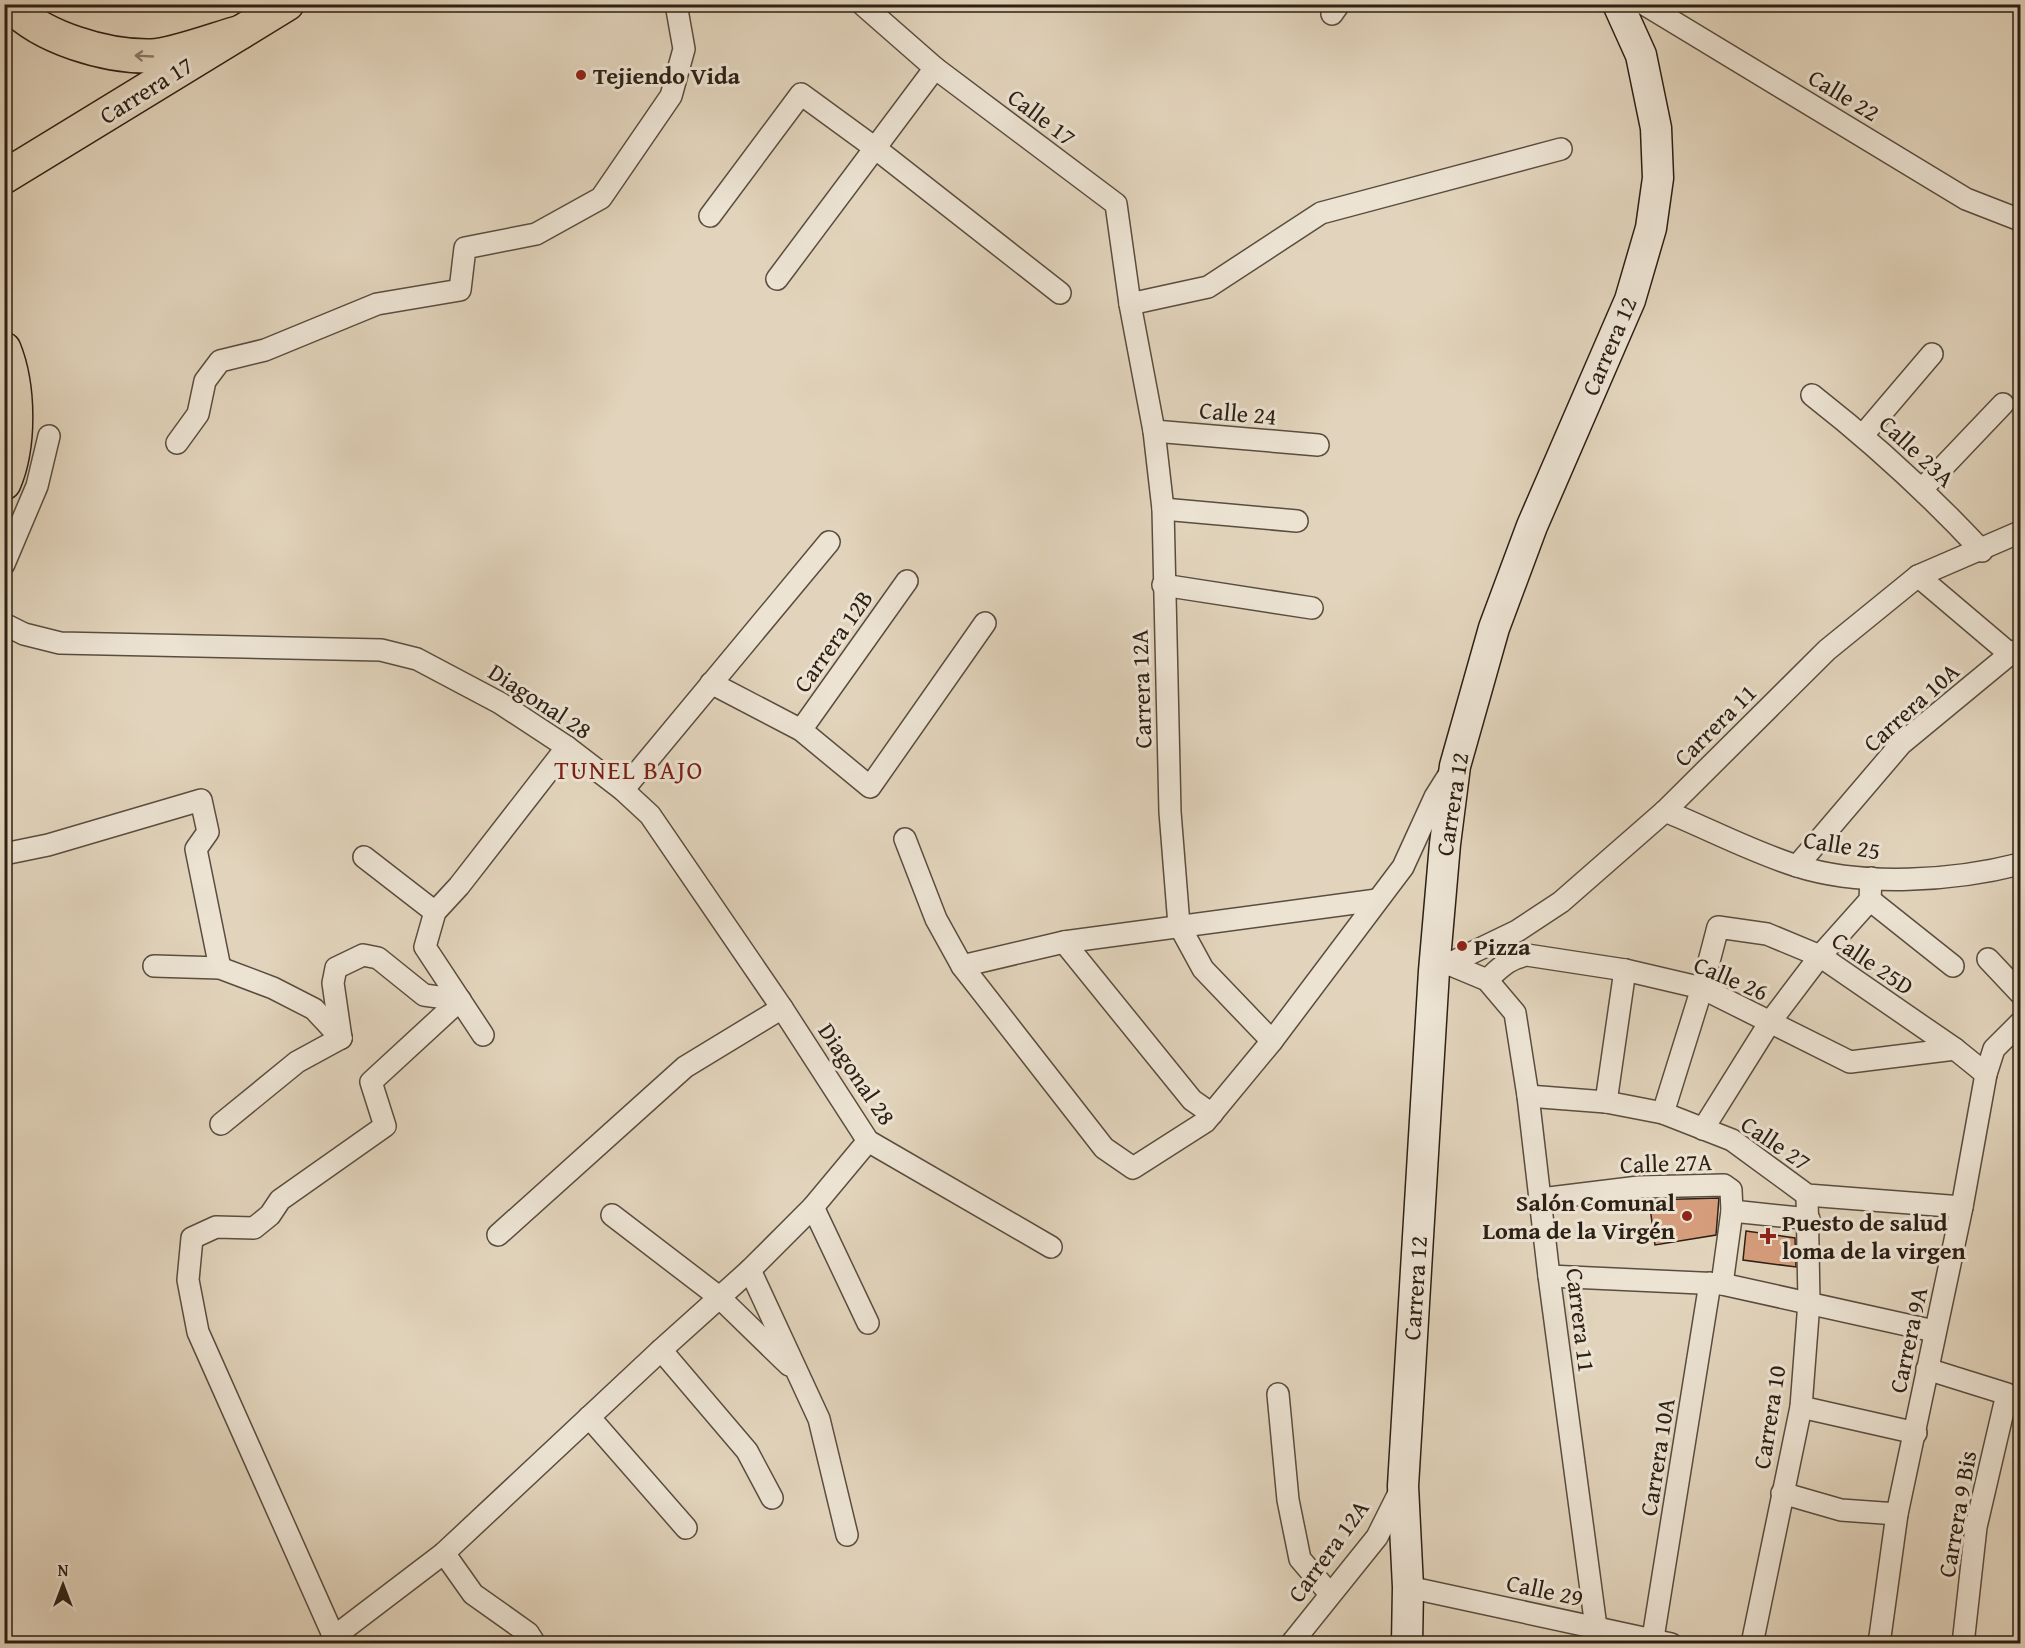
<svg xmlns="http://www.w3.org/2000/svg" width="2025" height="1648" viewBox="0 0 2025 1648" font-family="'Gentium Book Plus',serif">
	<style>
		.building { fill: #d59d7b; stroke: #2d2015; stroke-width: 1.5 }
		.lines { fill: none; stroke-linecap: round; stroke-linejoin: round }
		.street-casing { stroke: #5a4d3f; stroke-width: 24 }
		.secondary-casing { stroke: #2d2015; stroke-width: 33 }
		.primary-casing { stroke: #2d2015; stroke-width: 36 }
		.highway-casing { stroke: #2d2015; stroke-width: 36 }
		.street { stroke: #ece3d3; stroke-width: 21 }
		.secondary { stroke: #ece3d3; stroke-width: 30 }
		.primary { stroke: #e2d4bc; stroke-width: 33 }
		.highway { stroke: #e2d4bc; stroke-width: 33 }
		.oneway { stroke: #887a68 }
		.poi-dot { fill: #8f2418; stroke: #ece3d3; stroke-width: 2 }
		.labels { text-anchor: middle; dominant-baseline: central; stroke-width: 6; stroke-linejoin: round; paint-order: stroke }
		.poi-label { font-size: 24px; font-weight: bold; fill: #2d2015; stroke: #ece3d3; text-anchor: start }
		.street-label { font-size: 24px; fill: #2d2015; stroke: #ece3d3 }
		.neighbourhood-label { font-size: 26px; letter-spacing: 1.5px; fill: #7a1f14; stroke: #ece3d3 }
	</style>
	<rect width="100%" height="100%" fill="#e2d4bc"/>
	<filter id="stains"><feTurbulence type="fractalNoise" baseFrequency=".00333" numOctaves="4"/><feColorMatrix values="0 0 0 0 .2 0 0 0 0 .09 0 0 0 0 .02 0 0 0 .5 -.17"/></filter>
	<radialGradient id="worn" r=".72"><stop offset=".6" stop-color="#630" stop-opacity="0"/><stop offset="1" stop-color="#630" stop-opacity=".3"/></radialGradient>
	<g class="building">
		<polygon points="1719,1198 1716,1235 1655,1245 1649,1200"/>
		<polygon points="1746,1231 1795,1238 1796,1267 1743,1260"/>
	</g>
	<g class="lines">
		<g class="street-casing">
			<g id="street">
				<polyline points="862,4 935,68 1116,204 1130,304 1154,431 1163,509 1170,812 1179,925 1203,969 1272,1041"/>
				<polyline points="1644,4 1966,199 2020,220"/>
				<polyline points="1332,14 1339,4"/>
				<polyline points="710,216 801,94 875,148 1060,293"/>
				<polyline points="777,279 935,68"/>
				<polyline points="1130,304 1208,287 1321,213 1561,149"/>
				<path d="M1812,395C1876,445 1927,492 1982,551"/>
				<polyline points="1154,431 1318,445"/>
				<polyline points="1863,435 1932,354"/>
				<polyline points="177,443 198,414 205,381 220,361 265,350 377,304 460,290 465,248 536,234 601,198 671,96 684,49 676,4"/>
				<polyline points="1923,488 2003,404"/>
				<polyline points="1163,509 1297,521"/>
				<polyline points="4,564 37,486 49,436"/>
				<polyline points="1918,576 2010,654"/>
				<polyline points="1163,585 1312,608"/>
				<polyline points="4,624 24,634 60,643 381,650 417,659 500,703 567,747 623,790 650,815 782,1008 868,1141 1051,1247"/>
				<polyline points="711,683 801,730 870,787 985,623"/>
				<polyline points="801,730 907,581"/>
				<polyline points="623,790 829,542"/>
				<path d="M1665,811C1709,829 1752,852 1797,866C1863,887 1954,881 2020,864"/>
				<polyline points="905,839 936,919 962,966 1104,1148 1133,1168 1205,1122 1272,1041 1403,867 1435,797 1452,770"/>
				<polyline points="4,854 48,845 201,800 208,832 196,849 220,968"/>
				<polyline points="364,857 435,912"/>
				<polyline points="1797,866 1901,744 2010,654 2020,649"/>
				<polyline points="1870,900 1953,966"/>
				<polyline points="1064,942 1192,1100 1212,1114"/>
				<polyline points="1988,959 2020,993"/>
				<polyline points="1451,965 1487,980 1515,1013 1528,1096 1549,1276 1596,1627 1596,1644"/>
				<polyline points="154,966 220,968 273,988 314,1009 341,1038"/>
				<polyline points="962,966 1064,942 1377,900"/>
				<polyline points="1434,971 1517,931 1561,902 1665,811 1827,650 1918,576 2020,532"/>
				<path d="M1487,980C1500,968 1509,958 1527,955L1625,970L1702,988L1850,1062L1955,1049"/>
				<polyline points="483,1035 425,947 435,912 459,886 567,747"/>
				<polyline points="341,1038 333,983 336,968 363,955 378,958 424,995 460,1000"/>
				<polyline points="1528,1096 1606,1102 1663,1113 1732,1140 1807,1195 1962,1207"/>
				<polyline points="1606,1102 1625,970"/>
				<polyline points="1663,1113 1702,988 1718,927 1767,934 1820,956 1955,1049 1986,1074"/>
				<polyline points="221,1124 297,1062 341,1038"/>
				<polyline points="1703,1129 1770,1022 1820,956 1870,900 1871,878"/>
				<polyline points="1541,1199 1639,1187 1724,1185 1731,1190 1732,1211 1809,1219"/>
				<polyline points="813,1207 868,1323"/>
				<polyline points="612,1215 719,1297 789,1365"/>
				<polyline points="498,1235 685,1067 782,1008"/>
				<polyline points="750,1270 819,1419 847,1535"/>
				<polyline points="1549,1276 1722,1284 1934,1331"/>
				<polyline points="1722,1284 1732,1211"/>
				<polyline points="661,1350 747,1451 772,1498"/>
				<polyline points="1927,1369 2007,1394 1976,1527 1963,1644"/>
				<polyline points="1278,1394 1288,1500 1300,1559 1330,1594"/>
				<polyline points="1801,1407 1916,1433"/>
				<polyline points="589,1417 686,1528"/>
				<polyline points="1782,1493 1841,1510 1897,1514"/>
				<polyline points="444,1553 473,1594 528,1633 535,1644"/>
				<polyline points="1408,1587 1671,1644"/>
				<polyline points="335,1636 444,1553 661,1350 750,1270 813,1207 868,1141"/>
				<polyline points="1653,1638 1710,1283"/>
				<polyline points="337,1644 198,1332 188,1280 192,1238 216,1227 254,1228 270,1215 280,1200 385,1126 371,1082 460,1000"/>
				<polyline points="1291,1644 1377,1537 1402,1487"/>
				<polyline points="1752,1644 1801,1407 1809,1302 1807,1195"/>
				<polyline points="1879,1644 1897,1514 1962,1207 1986,1074 1994,1049 2020,1023"/>
			</g>
		</g>
		<g class="secondary-casing">
			<polyline id="secondary" points="1407,1644 1408,1587 1403,1486 1434,971 1445,844 1455,766 1494,628 1532,526 1630,300 1651,228 1658,178 1656,128 1641,55 1618,4"/>
		</g>
		<g class="primary-casing">
			<polyline id="primary" points="4,177 287,4"/>
		</g>
		<g class="highway-casing">
			<g id="highway">
				<path d="M10,4C40,38 107,57 151,56C171,56 219,38 241,32"/>
				<path d="M4,349C19,386 20,446 4,483"/>
			</g>
		</g>
		<use href="#street" class="street"/>
		<use href="#secondary" class="secondary"/>
		<use href="#primary" class="primary"/>
		<use href="#highway" class="highway"/>
	</g>
	<defs><path id="oneway-shaft" d="M-6 0H5M1.5-3L5.5 0L1.5 3" fill="none" stroke-width="1.6" stroke-linecap="round" stroke-linejoin="round" transform="scale(1.5)"/></defs>
	<use class="oneway" href="#oneway-shaft" transform="translate(144 56) rotate(-177)"/>
	<g class="poi-dot">
		<circle cx="581" cy="75" r="6"/>
		<circle cx="1462" cy="946" r="6"/>
		<circle cx="1687" cy="1216" r="6"/>
		<path d="M1765 1227h6v6h6v6h-6v6h-6v-6h-6v-6h6z"/>
	</g>
	<g class="labels">
		<g class="poi-label">
			<text x="593" y="75">Tejiendo Vida</text>
			<text x="1474" y="946">Pizza</text>
			<text x="1675" y="1202" text-anchor="end">Salón Comunal<tspan x="1675" dy="28">Loma de la Virgén</tspan></text>
			<text x="1782" y="1222">Puesto de salud<tspan x="1782" dy="28">loma de la virgen</tspan></text>
		</g>
		<g class="street-label">
			<text transform="translate(146 90) rotate(-32)">Carrera 17</text>
			<text transform="translate(1844 95) rotate(31)">Calle 22</text>
			<text transform="translate(1042 117) rotate(37)">Calle 17</text>
			<text transform="translate(1609 346) rotate(-67)">Carrera 12</text>
			<text transform="translate(1238 413) rotate(5)">Calle 24</text>
			<text transform="translate(1917 451) rotate(43)">Calle 23A</text>
			<text transform="translate(833 641) rotate(-55)">Carrera 12B</text>
			<text transform="translate(1141 689) rotate(-92)">Carrera 12A</text>
			<text transform="translate(540 701) rotate(33)">Diagonal 28</text>
			<text transform="translate(1911 707) rotate(-42)">Carrera 10A</text>
			<text transform="translate(1715 725) rotate(-45)">Carrera 11</text>
			<text transform="translate(1452 804) rotate(-81)">Carrera 12</text>
			<text transform="translate(1842 845) rotate(9)">Calle 25</text>
			<text transform="translate(1873 963) rotate(34)">Calle 25D</text>
			<text transform="translate(1731 978) rotate(23)">Calle 26</text>
			<text transform="translate(857 1074) rotate(56)">Diagonal 28</text>
			<text transform="translate(1776 1143) rotate(34)">Calle 27</text>
			<text transform="translate(1666 1163) rotate(-2)">Calle 27A</text>
			<text transform="translate(1415 1288) rotate(-86)">Carrera 12</text>
			<text transform="translate(1581 1320) rotate(83)">Carrera 11</text>
			<text transform="translate(1908 1340) rotate(-78)">Carrera 9A</text>
			<text transform="translate(1769 1417) rotate(-81)">Carrera 10</text>
			<text transform="translate(1657 1457) rotate(-81)">Carrera 10A</text>
			<text transform="translate(1957 1514) rotate(-80)">Carrera 9 Bis</text>
			<text transform="translate(1328 1551) rotate(-54)">Carrera 12A</text>
			<text transform="translate(1545 1590) rotate(12)">Calle 29</text>
		</g>
		<g class="neighbourhood-label">
			<text x="629" y="769">TUNEL BAJO</text>
		</g>
	</g>
	<rect width="2025" height="1648" fill="none" stroke="#e2d4bc" stroke-width="24"/>
	<rect x="6" y="6" width="2013" height="1636" fill="none" stroke="#2d2015" stroke-width="3"/>
	<rect x="12" y="12" width="2001" height="1624" fill="none" stroke="#2d2015" stroke-width="1.5"/>
	<g transform="translate(63 1585)" stroke="#ece3d3" stroke-width="4.5" paint-order="stroke">
	<path d="M0-4.5L10 22L0 15L-10 22Z" fill="#2d2015"/>
	<text y="-9" font-size="16" font-weight="bold" text-anchor="middle" fill="#2d2015">N</text>
	</g>
	<rect width="100%" height="100%" filter="url(#stains)"/>
	<rect width="100%" height="100%" fill="url(#worn)"/>
</svg>
